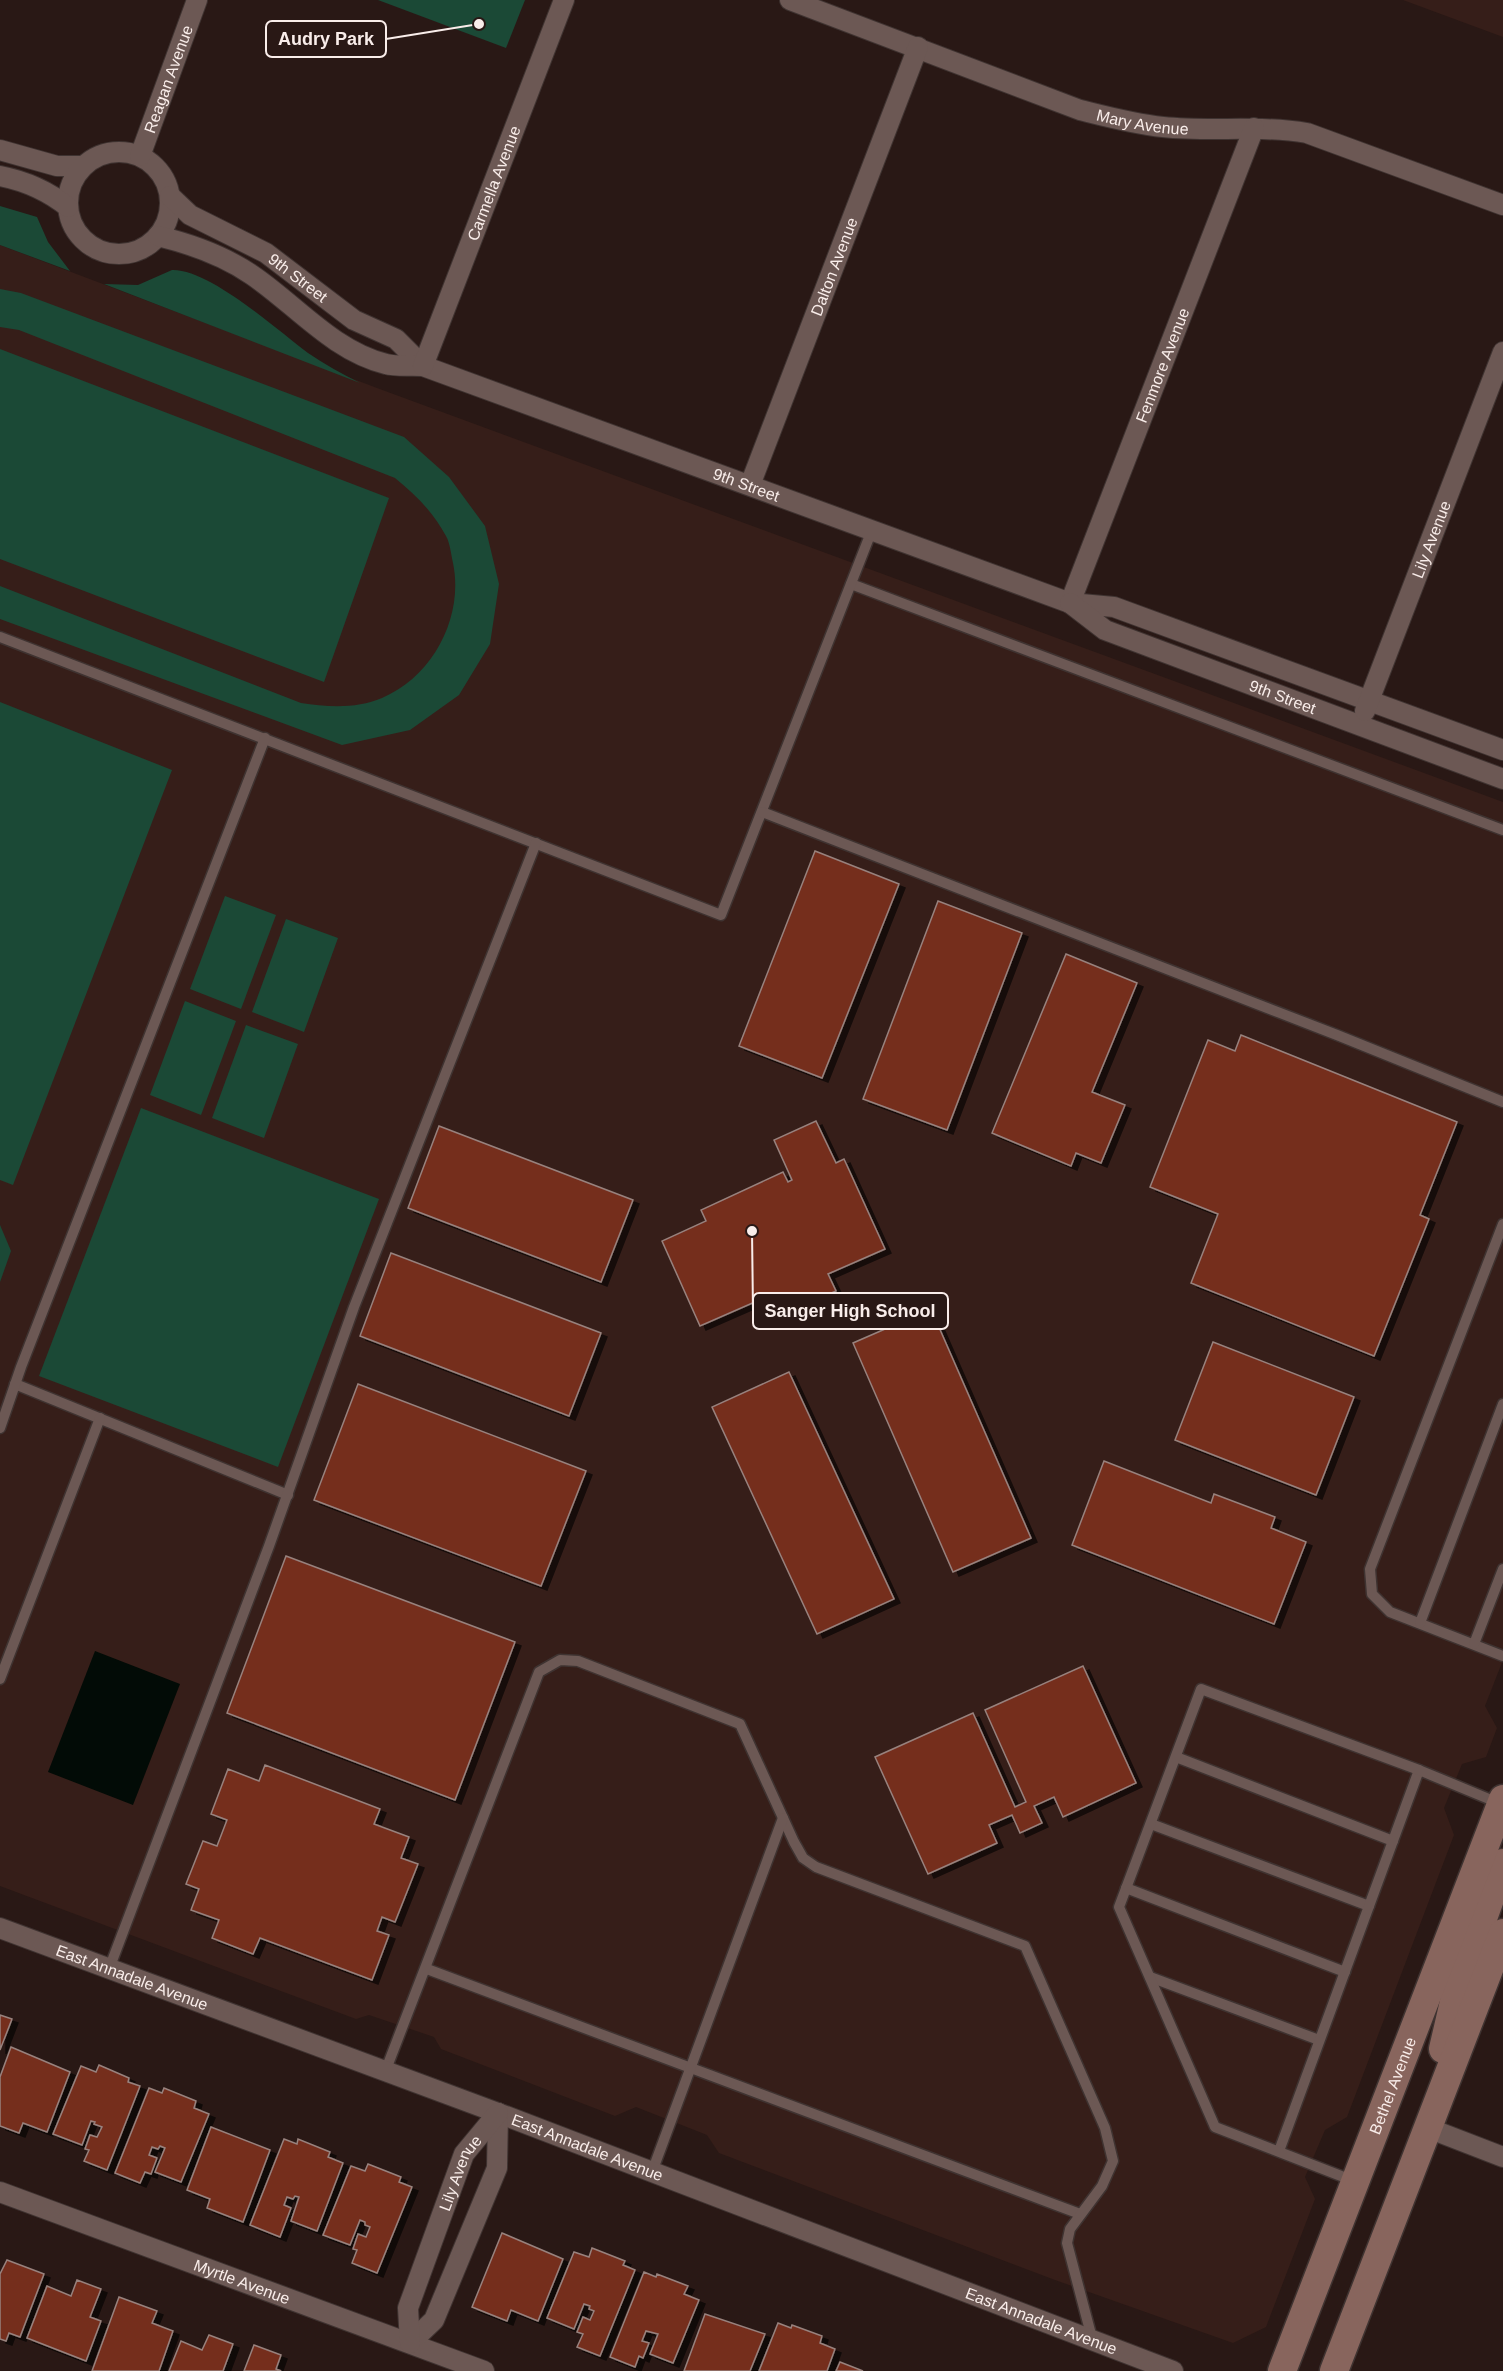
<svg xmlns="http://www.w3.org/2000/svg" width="1503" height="2371" viewBox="0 0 1503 2371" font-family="Helvetica,sans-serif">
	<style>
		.built { fill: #361e19 }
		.green { fill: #1b4936 }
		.water { fill: #020b06 }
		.building { fill: #752d1f; stroke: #98827d; stroke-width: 1.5; filter: url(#shadow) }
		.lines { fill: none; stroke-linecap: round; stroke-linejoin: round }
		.service-casing { stroke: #3f3331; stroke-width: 13 }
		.minor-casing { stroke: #3f3331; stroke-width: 22 }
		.secondary-casing { stroke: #3f3331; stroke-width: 31 }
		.service { stroke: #6c5854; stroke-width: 10 }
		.minor { stroke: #6c5854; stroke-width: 20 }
		.secondary { stroke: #88655d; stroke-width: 28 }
		.labels { text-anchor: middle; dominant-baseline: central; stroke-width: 4.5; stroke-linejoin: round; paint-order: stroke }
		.street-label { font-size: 16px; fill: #f9edea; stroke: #291815 }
		.leader { fill: none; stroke: #f9edea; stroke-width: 2 }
		.callout-dot { fill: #f9edea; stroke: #291815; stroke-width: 2 }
		.callout { fill: #291815; stroke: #f9edea; stroke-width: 2 }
		.callout-label { font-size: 18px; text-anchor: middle; font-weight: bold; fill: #f9edea }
	</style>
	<defs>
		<filter id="shadow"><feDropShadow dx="6" dy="4" stdDeviation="0" flood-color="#0009"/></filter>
	</defs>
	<rect width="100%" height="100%" fill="#291815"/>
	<g class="built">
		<polygon points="1403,0 1503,0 1503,37"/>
		<polygon points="0,245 377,388 1503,802 1503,1660 1485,1706 1497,1728 1486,1757 1462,1764 1444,1808 1454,1835 1347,2117 1325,2130 1305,2177 1315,2199 1266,2327 1233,2343 1055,2280 719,2153 707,2135 636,2107 615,2116 441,2049 434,2037 369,2015 356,2019 0,1886"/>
	</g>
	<g class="green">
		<polygon points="378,0 525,0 506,48"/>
		<polygon points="0,206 37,217 48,242 70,271 0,245"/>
		<path d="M172,270C210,269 277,330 308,353C324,364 342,374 360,383L104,284L138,285Z"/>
		<path d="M0,289L21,293L404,437L449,477L485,526L499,584L490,644L459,695L410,730L342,745L0,619V586L301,703C327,707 357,709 382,698C434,676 464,616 453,563C451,554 450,543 446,536C433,512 416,495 395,478L19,330L0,327Z"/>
		<polygon points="0,349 389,498 324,682 0,559"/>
		<polygon points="0,702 172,770 13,1185 0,1180"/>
		<polygon points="225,896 276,915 241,1009 190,989"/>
		<polygon points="286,919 338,938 304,1032 252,1012"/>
		<polygon points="185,1001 236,1021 201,1115 150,1095"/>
		<polygon points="246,1025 298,1044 264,1138 212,1118"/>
		<polygon points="141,1108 379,1199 278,1467 39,1376"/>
		<polygon points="0,1225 11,1251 0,1282"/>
	</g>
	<polygon class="water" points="95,1651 180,1684 133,1805 48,1772"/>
	<g class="building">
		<polygon points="815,851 899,884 822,1078 739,1046"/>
		<polygon points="938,901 1022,933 947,1130 863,1099"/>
		<polygon points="1066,954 1137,983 1092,1092 1125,1105 1101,1163 1076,1153 1071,1166 992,1133"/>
		<polygon points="1241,1035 1457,1122 1420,1215 1429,1219 1374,1356 1191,1283 1218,1214 1150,1187 1208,1040 1235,1051"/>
		<polygon points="816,1121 836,1163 844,1159 885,1249 828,1274 836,1291 818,1299 822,1309 785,1325 779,1313 765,1320 757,1301 700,1326 662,1241 706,1221 701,1210 783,1172 788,1182 792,1180 774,1140"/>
		<polygon points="439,1126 633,1200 601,1282 408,1208"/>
		<polygon points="391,1253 601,1333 569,1416 360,1336"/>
		<polygon points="931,1309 1031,1538 953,1572 853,1343"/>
		<polygon points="1213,1342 1354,1397 1316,1495 1175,1440"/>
		<polygon points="789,1372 894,1599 817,1634 712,1407"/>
		<polygon points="358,1384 586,1471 541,1586 314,1500"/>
		<polygon points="1104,1461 1211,1503 1214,1494 1275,1517 1271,1528 1306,1542 1274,1624 1072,1545"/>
		<polygon points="286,1556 515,1642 455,1800 227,1713"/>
		<polygon points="1083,1666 1136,1783 1063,1817 1054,1797 1034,1806 1042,1823 1020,1833 1012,1815 989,1825 997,1843 928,1874 875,1757 973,1713 1015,1807 1026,1802 985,1710"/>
		<polygon points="265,1765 380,1809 374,1824 409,1837 401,1858 418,1864 395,1922 382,1917 377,1931 389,1935 372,1980 260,1938 253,1954 212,1938 219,1920 191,1910 199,1889 186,1884 203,1841 217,1846 227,1820 211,1814 228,1769 259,1781"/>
		<polygon points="0,2015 12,2019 0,2050"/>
		<polygon points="11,2047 70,2072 47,2132 23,2123 19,2133 0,2126 0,2077"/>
		<polygon points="99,2065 129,2078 128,2082 140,2086 107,2170 84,2161 89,2150 85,2149 90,2135 97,2137 102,2127 94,2124 95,2122 91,2121 82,2145 53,2134 81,2066 96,2072"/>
		<polygon points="149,2088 162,2093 164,2088 196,2101 194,2108 209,2114 181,2182 155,2172 165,2148 160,2146 158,2149 152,2147 149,2155 157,2158 151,2174 145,2172 140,2183 115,2173"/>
		<polygon points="211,2127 270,2150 243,2222 207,2208 210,2199 187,2190"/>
		<polygon points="284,2139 297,2144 298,2139 330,2152 328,2157 343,2163 317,2231 291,2221 299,2197 295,2196 293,2199 287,2197 284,2205 291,2208 280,2237 250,2225"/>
		<polygon points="368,2164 401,2177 399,2182 412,2187 377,2273 352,2263 357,2250 353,2249 358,2234 366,2237 370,2227 365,2225 365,2222 360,2220 350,2245 323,2235 351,2166 365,2171"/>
		<polygon points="502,2233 563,2259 538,2321 511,2310 507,2321 472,2307"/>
		<polygon points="592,2248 625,2261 623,2265 635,2270 600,2356 577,2347 583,2334 577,2332 583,2317 590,2320 594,2311 589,2309 590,2306 584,2304 574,2329 547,2318 574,2252 589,2257"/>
		<polygon points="7,2260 44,2274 20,2337 9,2333 6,2341 0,2339 0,2274"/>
		<polygon points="644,2272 656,2277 657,2274 688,2286 684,2294 699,2300 673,2363 650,2354 658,2334 646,2331 642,2341 649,2343 643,2358 639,2356 635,2367 610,2357"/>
		<polygon points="77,2280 101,2289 90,2317 101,2321 86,2361 27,2338 47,2286 71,2296"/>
		<polygon points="119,2297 157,2311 152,2323 173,2331 159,2371 92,2371"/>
		<polygon points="705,2314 765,2334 750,2371 684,2371"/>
		<polygon points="778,2323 791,2328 792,2325 822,2336 820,2343 835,2349 827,2371 759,2371"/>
		<polygon points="209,2335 233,2344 223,2371 169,2371 181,2341 202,2350"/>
		<polygon points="254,2345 281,2355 276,2369 281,2371 244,2371"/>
		<polygon points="840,2362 863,2371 836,2371"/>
	</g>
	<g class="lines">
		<g class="service-casing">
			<g id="service">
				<polyline points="851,584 1503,830"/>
				<polyline points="0,637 721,915 872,530"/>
				<polyline points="762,812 1337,1035 1503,1102"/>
				<polyline points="1503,1224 1370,1569 1372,1594 1390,1612 1503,1656"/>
				<polyline points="15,1384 288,1495"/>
				<polyline points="0,1428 21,1367 265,738"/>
				<polyline points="1420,1623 1503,1404"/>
				<polyline points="1474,1644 1503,1569"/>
				<polyline points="0,1679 100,1418"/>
				<polyline points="1176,1757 1393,1841"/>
				<polyline points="1151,1824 1369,1906"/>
				<polyline points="1126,1888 1345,1972"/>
				<polyline points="109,1969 269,1546 354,1307 536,843"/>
				<polyline points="427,1969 1080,2214"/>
				<polyline points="1150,1977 1319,2040"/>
				<polyline points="385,2072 539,1672 560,1660 578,1661 740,1724 794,1842 803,1858 816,1867 1025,1946 1105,2128 1113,2161 1102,2186 1070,2229 1067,2243 1093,2342"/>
				<polyline points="1279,2151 1419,1770"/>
				<polyline points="652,2172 783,1818"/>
				<polyline points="1354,2181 1215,2127 1119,1907 1201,1689 1419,1770 1501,1804"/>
			</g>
		</g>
		<g class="minor-casing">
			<g id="minor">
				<path id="s1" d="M790,0L1080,110C1108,117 1134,124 1163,127C1211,132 1259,125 1307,133L1503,205"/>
				<polyline points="0,150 57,166 83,166"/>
				<circle cx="119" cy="203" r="51"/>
				<path id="s2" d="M140,156L197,0"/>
				<path d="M0,176C26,181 48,191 68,207"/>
				<path id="s3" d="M170,196L190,215L266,253L354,320L396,339L423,366"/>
				<path id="s4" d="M158,236C191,244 223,255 252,275C295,304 333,351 386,364C397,367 411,365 423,366L1070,603L1114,607L1503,750"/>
				<path id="s5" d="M423,366L564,0"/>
				<path id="s6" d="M750,485L918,47"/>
				<path id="s7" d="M1070,603L1254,128"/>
				<path id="s8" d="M1070,603L1105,630L1503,779"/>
				<path id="s9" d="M1365,711L1503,352"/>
				<path id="s10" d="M0,1928L498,2113L1173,2371"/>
				<polyline points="1428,2128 1503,2157"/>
				<path id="s11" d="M0,2192L484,2371"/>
				<polyline points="410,2343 434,2320 497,2168 498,2113"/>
				<path id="s12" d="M410,2343L408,2308L464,2154L498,2113"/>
			</g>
		</g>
		<g class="secondary-casing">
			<g id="secondary">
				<polyline points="1443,2049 1456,1993 1503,1863"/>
				<path id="s13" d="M1282,2371L1503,1799"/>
				<polyline points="1334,2371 1503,1933"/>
			</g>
		</g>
		<use href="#service" class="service"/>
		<use href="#minor" class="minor"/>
		<use href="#secondary" class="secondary"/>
	</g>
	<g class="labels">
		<g class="street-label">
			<text stroke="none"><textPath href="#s2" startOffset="82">Reagan Avenue</textPath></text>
			<text stroke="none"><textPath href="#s1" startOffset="374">Mary Avenue</textPath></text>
			<text stroke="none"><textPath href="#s5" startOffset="196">Carmella Avenue</textPath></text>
			<text stroke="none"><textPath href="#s6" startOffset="234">Dalton Avenue</textPath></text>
			<text stroke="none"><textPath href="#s3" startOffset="153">9th Street</textPath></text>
			<text stroke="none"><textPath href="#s7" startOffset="255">Fenmore Avenue</textPath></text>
			<text stroke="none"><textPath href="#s4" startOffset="646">9th Street</textPath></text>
			<text stroke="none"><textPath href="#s9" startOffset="184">Lily Avenue</textPath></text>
			<text stroke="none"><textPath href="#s8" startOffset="234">9th Street</textPath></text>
			<text stroke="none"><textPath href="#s10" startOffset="141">East Annadale Avenue</textPath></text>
			<text stroke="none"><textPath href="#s13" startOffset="306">Bethel Avenue</textPath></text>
			<text stroke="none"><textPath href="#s10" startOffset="627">East Annadale Avenue</textPath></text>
			<text stroke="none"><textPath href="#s12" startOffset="180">Lily Avenue</textPath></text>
			<text stroke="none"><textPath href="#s11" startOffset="258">Myrtle Avenue</textPath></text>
			<text stroke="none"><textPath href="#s10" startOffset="1113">East Annadale Avenue</textPath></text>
		</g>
	</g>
	<path class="leader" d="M479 24L386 39M752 1231L753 1311"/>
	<g class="callout-dot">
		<circle cx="479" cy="24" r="6"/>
		<circle cx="752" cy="1231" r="6"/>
	</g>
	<g class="callout">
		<rect x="266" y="21" width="120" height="36" rx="6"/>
		<rect x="753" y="1293" width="195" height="36" rx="6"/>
	</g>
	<g class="callout-label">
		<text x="326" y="45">Audry Park</text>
		<text x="850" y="1317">Sanger High School</text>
	</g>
</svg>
